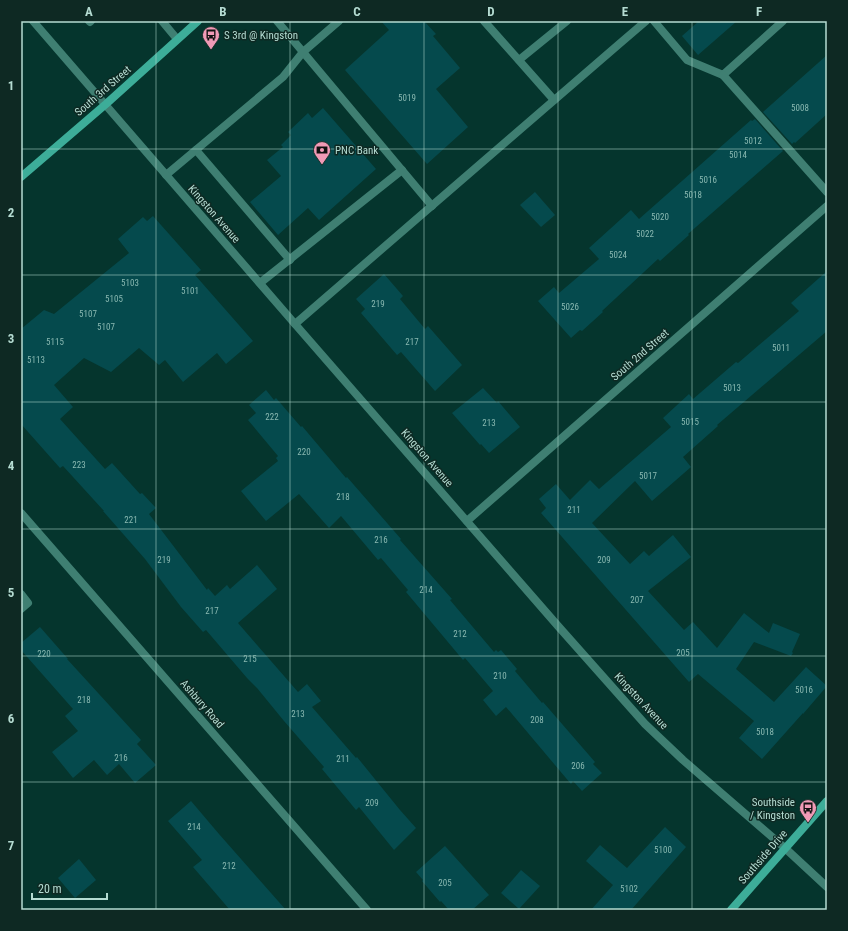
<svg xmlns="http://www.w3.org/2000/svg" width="848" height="931" viewBox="0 0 848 931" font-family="'Roboto Condensed',sans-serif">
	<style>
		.building { fill: #054a4d }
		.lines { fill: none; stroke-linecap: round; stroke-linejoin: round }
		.lane { stroke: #3f7f72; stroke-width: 8 }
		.street { stroke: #3f7f72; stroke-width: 8 }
		.secondary { stroke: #3dad99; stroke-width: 8 }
		.grid { fill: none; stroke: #b5dcd2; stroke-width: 1; stroke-opacity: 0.55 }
		.labels { text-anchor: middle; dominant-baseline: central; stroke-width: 3; stroke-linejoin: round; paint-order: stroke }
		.number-label { font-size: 9px; fill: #89b8b1 }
		.poi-label { font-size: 11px; fill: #b5dcd2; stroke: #0e2923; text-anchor: start }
		.street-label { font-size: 11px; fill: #b5dcd2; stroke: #0e2923 }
		.neatline { fill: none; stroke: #b5dcd2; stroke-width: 1.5 }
		.grid-label { font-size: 13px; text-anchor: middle; font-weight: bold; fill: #b5dcd2 }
	</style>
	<rect width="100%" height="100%" fill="#05352d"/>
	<g class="building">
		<polygon points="381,21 424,21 436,34 433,36 460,68 436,89 468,127 427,164 345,70 389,30"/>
		<polygon points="699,21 737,21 698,55 682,36"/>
		<polygon points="827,55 827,114 795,143 794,142 792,144 763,112"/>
		<polygon points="323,108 376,169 319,220 308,208 278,235 250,202 281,176 267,160 283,147 281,145 291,135 288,132 308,113 312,118"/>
		<polygon points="755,119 783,151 688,234 689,235 660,261 658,259 602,311 603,312 582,331 580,330 571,338 538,301 554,287 559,293 599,259 589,248 631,210 639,219 751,120 752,121"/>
		<polygon points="535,192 555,215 541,227 520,205"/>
		<polygon points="153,216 201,270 195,275 253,341 226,364 217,353 183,382 165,360 159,365 139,348 111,372 84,358 54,385 73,407 60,419 105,469 112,463 140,494 142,493 156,508 149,514 207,590 208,588 215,596 227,585 230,589 257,565 277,589 238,623 298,692 307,684 321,701 312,707 356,758 357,757 400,810 416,828 394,850 359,807 356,810 322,769 324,767 284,721 257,688 247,678 206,630 203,632 181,607 145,559 103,511 104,511 63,466 60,468 21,424 21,329 44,310 54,314 129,253 118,239 143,217 147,221"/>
		<polygon points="827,271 827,331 717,425 718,426 683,457 691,467 652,501 635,481 592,523 630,564 644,551 649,556 673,535 691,557 648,591 684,630 693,622 717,648 744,613 769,633 773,623 800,634 792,652 793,653 791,656 754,642 736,669 774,702 806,667 827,686 803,714 803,713 762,759 739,738 754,721 698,674 689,682 541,513 546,508 539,499 556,484 570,500 590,480 599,489 671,427 663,418 689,394 693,399 736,362 738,363 799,311 791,303"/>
		<polygon points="384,274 403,296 400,299 425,329 428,326 462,365 435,391 401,352 397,355 361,313 365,309 356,299"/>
		<polygon points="483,388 497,403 498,401 520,427 489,453 481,444 480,445 452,413"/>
		<polygon points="266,390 274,400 276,398 301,427 302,426 346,478 347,477 401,539 400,540 452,599 450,600 494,652 496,650 498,652 501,650 517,669 515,671 542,703 543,702 595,762 593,764 602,773 582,791 573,781 571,784 506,707 496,716 483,700 493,691 465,658 463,660 406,592 408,590 381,558 378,560 341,516 329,528 299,494 266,521 241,491 278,461 276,458 278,456 248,420 256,413 249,405"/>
		<polygon points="40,627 68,659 67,659 141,740 137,744 156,765 135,783 119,764 107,775 94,760 73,778 52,752 78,731 65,716 73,709 21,650 21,643"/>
		<polygon points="191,801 219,834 286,910 230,910 193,867 202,860 168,821"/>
		<polygon points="665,827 686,847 631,910 591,910 613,885 586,861 600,845 627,868"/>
		<polygon points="445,846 489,895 472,910 449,910 441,901 440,902 422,881 423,880 416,872"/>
		<polygon points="79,859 96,880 75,898 58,878"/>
		<polygon points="521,870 540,886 519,909 501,893"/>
	</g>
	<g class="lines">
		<g class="lane">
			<polyline points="89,21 90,22 91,21"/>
			<polyline points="162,21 177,39"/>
			<polyline points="277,21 432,206"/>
			<polyline points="484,21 554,100"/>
			<polyline points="654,21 687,60 723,75 783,21"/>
			<polyline points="519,60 567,21"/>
			<polyline points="723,75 827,192"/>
			<polyline points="196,150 290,260"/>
			<polyline points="166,175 283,77 303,52 339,21"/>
			<polyline points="260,283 402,170"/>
			<polyline points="21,594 28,603 21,609"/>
		</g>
		<g class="street">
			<polyline points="33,21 295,324 558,626 645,724 683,760 786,849 827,887"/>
			<polyline points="295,324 618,45 646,21"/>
			<polyline points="21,513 367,910"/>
			<polyline points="467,521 827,206"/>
		</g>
		<g class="secondary">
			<polyline points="21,177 106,104 198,21"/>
			<polyline points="731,910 827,801"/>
		</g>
	</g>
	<path class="grid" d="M156,21V910M290,21V910M424,21V910M558,21V910M692,21V910M21,149H827M21,275H827M21,402H827M21,529H827M21,656H827M21,782H827"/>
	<defs>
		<g id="bus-pin" transform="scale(0.9)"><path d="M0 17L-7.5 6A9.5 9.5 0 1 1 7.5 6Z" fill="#f09ab6" stroke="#0e2923"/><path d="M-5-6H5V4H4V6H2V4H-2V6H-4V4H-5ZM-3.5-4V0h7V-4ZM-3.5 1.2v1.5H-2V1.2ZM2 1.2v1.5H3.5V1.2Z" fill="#111"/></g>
		<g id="bank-pin" transform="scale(0.9)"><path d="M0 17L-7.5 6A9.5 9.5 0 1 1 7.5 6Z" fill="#f09ab6" stroke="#0e2923"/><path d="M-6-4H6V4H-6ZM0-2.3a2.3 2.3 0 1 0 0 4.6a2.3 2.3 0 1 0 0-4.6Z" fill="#111"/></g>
	</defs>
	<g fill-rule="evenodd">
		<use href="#bus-pin" x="211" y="35"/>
		<use href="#bank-pin" x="322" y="150"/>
		<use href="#bus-pin" x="808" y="808"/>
	</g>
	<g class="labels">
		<g class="number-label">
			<text x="407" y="98">5019</text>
			<text x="800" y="108">5008</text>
			<text x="753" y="141">5012</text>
			<text x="738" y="155">5014</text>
			<text x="708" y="180">5016</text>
			<text x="693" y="195">5018</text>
			<text x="660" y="217">5020</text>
			<text x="645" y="234">5022</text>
			<text x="618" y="255">5024</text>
			<text x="130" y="283">5103</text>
			<text x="190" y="291">5101</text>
			<text x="114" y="299">5105</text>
			<text x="378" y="304">219</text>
			<text x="570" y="307">5026</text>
			<text x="88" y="314">5107</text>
			<text x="106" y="327">5107</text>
			<text x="55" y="342">5115</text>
			<text x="412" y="342">217</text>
			<text x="781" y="348">5011</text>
			<text x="36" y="360">5113</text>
			<text x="732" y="388">5013</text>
			<text x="272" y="417">222</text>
			<text x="690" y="422">5015</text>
			<text x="489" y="423">213</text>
			<text x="304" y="452">220</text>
			<text x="79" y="465">223</text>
			<text x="648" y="476">5017</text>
			<text x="343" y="497">218</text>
			<text x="574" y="510">211</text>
			<text x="131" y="520">221</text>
			<text x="381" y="540">216</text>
			<text x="164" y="560">219</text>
			<text x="604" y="560">209</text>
			<text x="426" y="590">214</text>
			<text x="637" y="600">207</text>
			<text x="212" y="611">217</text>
			<text x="460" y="634">212</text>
			<text x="683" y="653">205</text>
			<text x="44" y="654">220</text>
			<text x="250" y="659">215</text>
			<text x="500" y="676">210</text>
			<text x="804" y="690">5016</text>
			<text x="84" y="700">218</text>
			<text x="298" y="714">213</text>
			<text x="537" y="720">208</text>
			<text x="765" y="732">5018</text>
			<text x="121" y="758">216</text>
			<text x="343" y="759">211</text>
			<text x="578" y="766">206</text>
			<text x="372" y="803">209</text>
			<text x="194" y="827">214</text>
			<text x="663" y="850">5100</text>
			<text x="229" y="866">212</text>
			<text x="445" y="883">205</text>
			<text x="629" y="889">5102</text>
		</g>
		<g class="poi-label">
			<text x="224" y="35">S 3rd @ Kingston</text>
			<text x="335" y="150">PNC Bank</text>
			<text x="795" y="802" text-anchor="end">Southside<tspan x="795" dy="13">/ Kingston</tspan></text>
		</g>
		<g class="street-label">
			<text transform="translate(103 91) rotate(-41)">South 3rd Street</text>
			<text transform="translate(214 214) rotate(49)">Kingston Avenue</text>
			<text transform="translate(640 355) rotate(-41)">South 2nd Street</text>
			<text transform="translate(427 458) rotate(49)">Kingston Avenue</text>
			<text transform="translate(641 701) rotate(47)">Kingston Avenue</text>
			<text transform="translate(202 704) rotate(49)">Ashbury Road</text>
			<text transform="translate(763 857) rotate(-49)">Southside Drive</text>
		</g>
	</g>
	<rect width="848" height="931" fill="none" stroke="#0e2923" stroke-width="44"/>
	<path d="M32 893v6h75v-6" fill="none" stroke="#b5dcd2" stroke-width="2"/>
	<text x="38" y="893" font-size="12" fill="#b5dcd2" stroke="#0e2923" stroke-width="3" paint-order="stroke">20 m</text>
	<rect x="22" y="22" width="804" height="887" class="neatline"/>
	<g class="grid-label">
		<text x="89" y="16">A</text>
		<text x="223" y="16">B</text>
		<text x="357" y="16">C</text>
		<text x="491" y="16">D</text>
		<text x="625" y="16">E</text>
		<text x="759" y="16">F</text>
		<text x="11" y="90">1</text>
		<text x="11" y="217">2</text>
		<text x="11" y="343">3</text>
		<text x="11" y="470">4</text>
		<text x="11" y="597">5</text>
		<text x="11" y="723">6</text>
		<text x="11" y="850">7</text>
	</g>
</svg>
